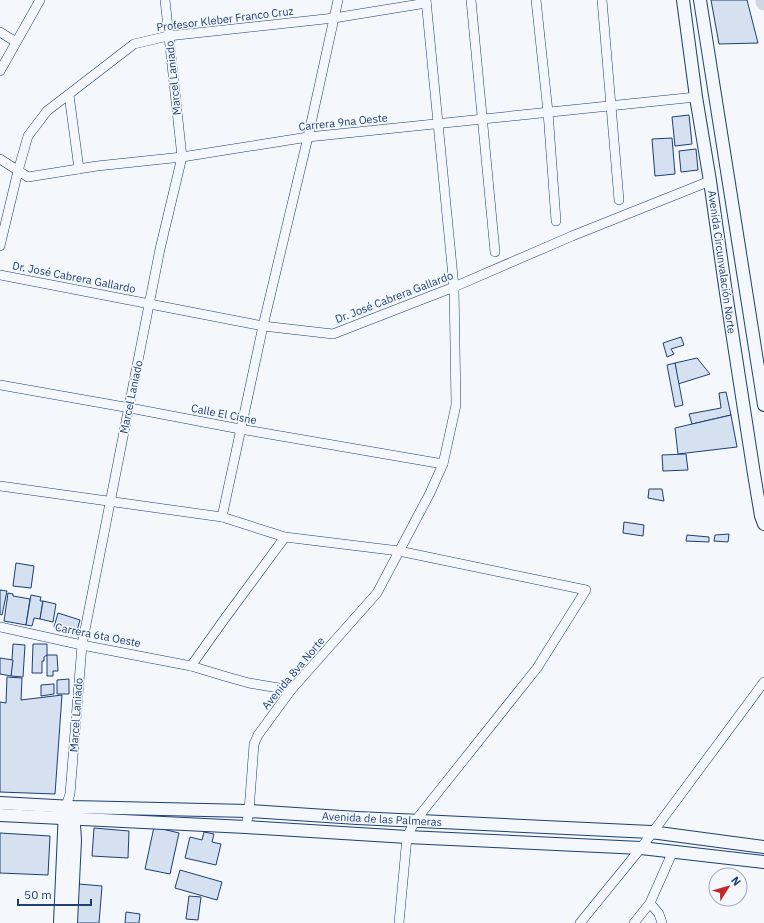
<svg xmlns="http://www.w3.org/2000/svg" width="764" height="923" viewBox="0 0 764 923" font-family="'IBM Plex Sans',sans-serif">
	<style>
		.lines { fill: none; stroke-linecap: round; stroke-linejoin: round }
		.river { stroke: #cfd7e4; stroke-width: 17 }
		.building { fill: #d5e0f0; stroke: #1d3f73 }
		.street-casing { stroke: #1d3f73; stroke-width: 10 }
		.secondary-casing { stroke: #1d3f73; stroke-width: 14 }
		.street { stroke: #f4f7fb; stroke-width: 9 }
		.secondary { stroke: #f4f7fb; stroke-width: 12 }
		.labels { text-anchor: middle; dominant-baseline: central; stroke-width: 3; stroke-linejoin: round; paint-order: stroke }
		.street-label { font-size: 11px; fill: #1d3f73; stroke: #f4f7fb }
	</style>
	<rect width="100%" height="100%" fill="#f4f7fb"/>
	<g class="lines">
		<polyline class="river" points="764,0 764,2"/>
	</g>
	<g class="building">
		<polygon points="711,0 747,0 758,43 719,44"/>
		<polygon points="689,115 692,144 675,146 672,117"/>
		<polygon points="672,138 675,174 655,176 652,139"/>
		<polygon points="696,149 698,170 681,172 679,151"/>
		<polygon points="681,337 684,345 671,349 674,354 667,357 663,343"/>
		<polygon points="697,358 710,374 678,384 675,363"/>
		<polygon points="675,363 683,405 675,407 667,365"/>
		<polygon points="726,392 731,415 692,424 689,414 721,408 719,393"/>
		<polygon points="731,415 737,447 678,454 675,428"/>
		<polygon points="686,454 688,470 663,471 662,455"/>
		<polygon points="649,489 662,489 664,501 648,498"/>
		<polygon points="624,522 644,525 643,536 623,533"/>
		<polygon points="729,534 728,542 714,541 715,535"/>
		<polygon points="687,535 709,537 709,542 686,541"/>
		<polygon points="16,563 34,566 31,588 13,586"/>
		<polygon points="0,590 7,591 2,615 0,614"/>
		<polygon points="8,593 13,594 13,596 30,599 26,625 4,621"/>
		<polygon points="31,595 41,597 40,601 43,601 40,619 34,618 32,626 26,625"/>
		<polygon points="43,601 56,604 53,622 40,619"/>
		<polygon points="58,613 80,620 76,634 54,627"/>
		<polygon points="13,644 25,645 23,677 11,676"/>
		<polygon points="33,644 47,644 47,655 44,657 44,661 42,661 42,673 32,673"/>
		<polygon points="47,655 57,655 58,671 53,671 53,676 47,676"/>
		<polygon points="0,658 13,660 11,676 0,674"/>
		<polygon points="7,677 22,678 21,700 62,695 55,794 0,792 0,702 6,703"/>
		<polygon points="69,679 69,694 57,694 57,680"/>
		<polygon points="54,684 54,694 41,696 41,685"/>
		<polygon points="154,827 179,833 170,874 145,869"/>
		<polygon points="94,828 129,831 128,858 92,856"/>
		<polygon points="204,832 214,834 212,842 221,844 216,865 185,858 190,837 202,840"/>
		<polygon points="0,833 50,836 48,875 0,873"/>
		<polygon points="180,870 222,882 217,900 175,888"/>
		<polygon points="79,884 102,886 99,923 76,923"/>
		<polygon points="189,896 201,897 198,920 186,919"/>
		<polygon points="126,912 140,914 139,923 125,923"/>
	</g>
	<g class="lines">
		<g class="street-casing">
			<g id="street">
				<polyline points="471,0 495,252"/>
				<polyline points="536,0 548,112 556,221"/>
				<polyline points="602,0 619,200"/>
				<polyline points="0,32 16,42"/>
				<polyline points="0,71 40,0"/>
				<polyline points="69,95 79,169"/>
				<polyline points="0,159 28,177 97,166 182,157 308,137 696,97"/>
				<polyline points="0,246 18,171 28,136 47,111 134,44 168,36 334,18 426,3"/>
				<polyline points="0,275 263,326 333,334 454,287 572,236 710,181"/>
				<polyline points="0,385 130,408 240,429 443,464"/>
				<polyline points="0,486 222,517 285,537 399,551 586,590 537,668 415,821 407,837 399,923"/>
				<polyline points="222,517 263,326 308,137 338,0"/>
				<polyline points="0,627 82,645 191,666 224,676 249,683 291,690"/>
				<polyline points="191,666 223,621 285,537"/>
				<polyline points="66,806 70,794 82,645 160,249 182,157 165,0"/>
				<polyline points="246,827 249,811 254,744 258,735 291,690 377,593 430,493 443,464 456,405 454,287 426,0"/>
				<polyline points="650,903 659,914 662,923"/>
				<polyline points="580,923 641,848 764,682"/>
				<polyline points="634,923 650,903 673,851"/>
			</g>
		</g>
		<g class="secondary-casing">
			<g id="secondary">
				<polyline points="683,0 696,97 710,181 726,293 754,474 761,516 764,524"/>
				<polyline points="700,0 764,405"/>
				<polyline points="0,803 73,807 249,811 357,818 651,832 764,847"/>
				<polyline points="0,815 246,827 407,837 641,848 764,862"/>
				<polyline points="60,923 65,810"/>
				<polyline points="71,923 75,840 73,810"/>
			</g>
		</g>
		<use href="#street" class="street"/>
		<use href="#secondary" class="secondary"/>
	</g>
	<g class="labels">
		<g class="street-label">
			<text transform="translate(225 19) rotate(-7)">Profesor Kleber Franco Cruz</text>
			<text transform="translate(173 78) rotate(-96)">Marcel Laniado</text>
			<text transform="translate(343 122) rotate(-6)">Carrera 9na Oeste</text>
			<text transform="translate(722 262) rotate(82)">Avenida Circunvalación Norte</text>
			<text transform="translate(74 277) rotate(11)">Dr. José Cabrera Gallardo</text>
			<text transform="translate(394 297) rotate(-21)">Dr. José Cabrera Gallardo</text>
			<text transform="translate(131 397) rotate(-78)">Marcel Laniado</text>
			<text transform="translate(224 414) rotate(11)">Calle El Cisne</text>
			<text transform="translate(98 635) rotate(11)">Carrera 6ta Oeste</text>
			<text transform="translate(293 673) rotate(-50)">Avenida 8va Norte</text>
			<text transform="translate(76 715) rotate(-86)">Marcel Laniado</text>
			<text transform="translate(382 819) rotate(3)">Avenida de las Palmeras</text>
		</g>
	</g>
	<g transform="translate(728 887) rotate(53)"><circle r="19" fill="#f4f7fb" stroke="#9eadc5"/>
	<path d="M0-3L7 15L0 10L-7 15Z" fill="#c62828"/>
	<text y="-6" font-size="11" font-weight="bold" text-anchor="middle" fill="#1d3f73">N</text>
	</g>
	<path d="M18 899v6h73v-6" fill="none" stroke="#1d3f73" stroke-width="2"/>
	<text x="24" y="899" font-size="12" fill="#1d3f73" stroke="#f4f7fb" stroke-width="3" paint-order="stroke">50 m</text>
</svg>
